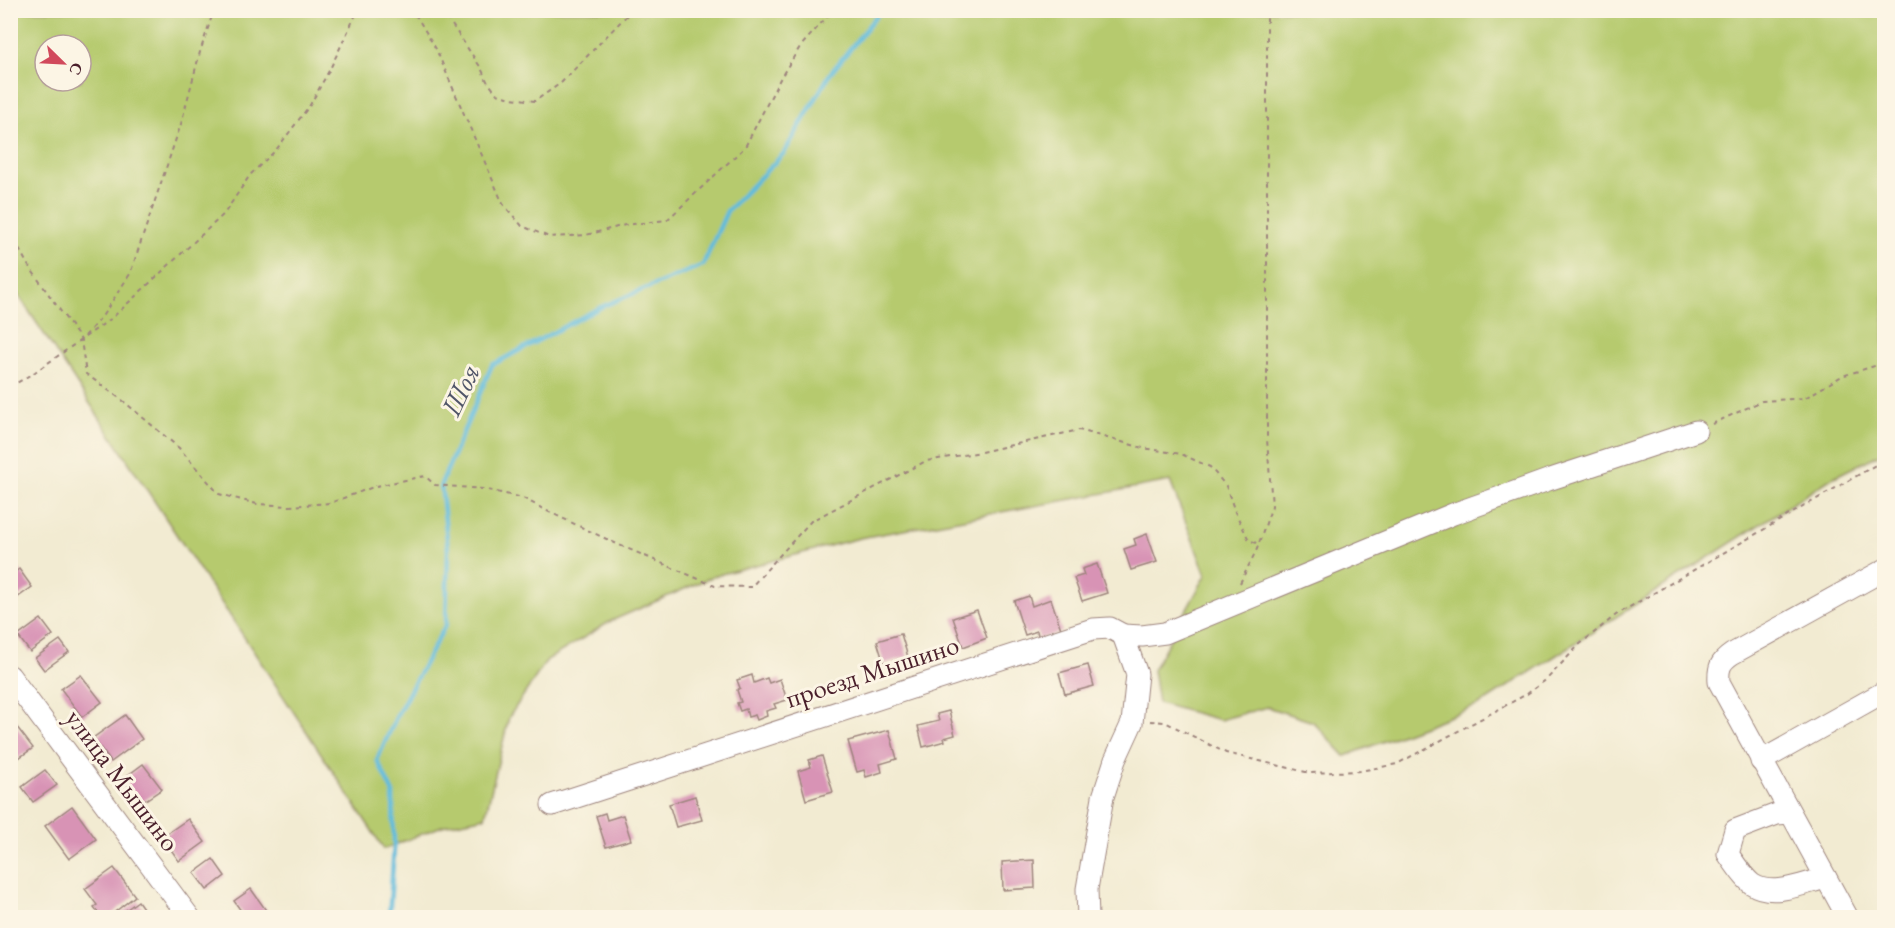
<svg xmlns="http://www.w3.org/2000/svg" width="1895" height="928" viewBox="0 0 1895 928" font-family="'EB Garamond',serif">
	<style>
		.green { fill: #b6ca6e; stroke: #80744c; stroke-width: 1.5; fill-rule: evenodd }
		.lines { fill: none; stroke-linecap: round; stroke-linejoin: round }
		.stream { stroke: #5fbbdd; stroke-width: 4.5 }
		.building { fill: #d893b5 }
		.minor-casing { stroke: #9e857e; stroke-width: 23 }
		.path { stroke: #9e857e; stroke-width: 2; stroke-dasharray: 4.5 4.5; stroke-linecap: butt }
		.minor { stroke: #fff; stroke-width: 21 }
		.labels { text-anchor: middle; dominant-baseline: central; stroke-width: 6; stroke-linejoin: round; paint-order: stroke }
		.street-label { font-size: 27px; fill: #4a1f2b; stroke: #fcf5e5 }
		.water-label { font-size: 28px; font-style: italic; fill: #515669; stroke: #fcf5e5 }
	</style>
	<rect width="100%" height="100%" fill="#fcf5e5"/>
	<filter id="ink" filterUnits="userSpaceOnUse"><feTurbulence type="fractalNoise" baseFrequency=".0167" numOctaves="2"/><feDisplacementMap in="SourceGraphic" scale="12" xChannelSelector="R" yChannelSelector="G"/><feConvolveMatrix kernelMatrix="1 2 1 2 8 2 1 2 1" color-interpolation-filters="sRGB"/></filter>
	<filter id="wash" filterUnits="userSpaceOnUse"><feTurbulence type="fractalNoise" baseFrequency=".008" numOctaves="4" result="noise"/><feDisplacementMap in="SourceGraphic" scale="24" xChannelSelector="R" yChannelSelector="G"/><feGaussianBlur stdDeviation="1.35" result="paint"/><feColorMatrix in="noise" values="0 0 0 0 0 0 0 0 0 0 0 0 0 0 0 0 0 1.4 0 .05"/><feComposite in="paint" operator="in"/></filter>
	<g filter="url(#wash)">
		<rect width="100%" height="100%" fill="#f2ebd2"/>
		<path class="green" d="M10,11H1884V452L1832,478L1479,705L1345,756L1313,722L1267,707L1220,720L1158,703L1153,670L1206,575L1170,481L860,538L714,576L611,621L547,660L509,717L485,817L442,826L384,849L11,284ZM45,45H81V81H45Z"/>
		<g class="lines">
			<polyline class="stream" points="389,918 394,848 393,793 377,760 398,713 446,624 448,549 441,484 492,365 601,307 703,265 727,211 784,153 830,74 881,10"/>
		</g>
		<g id="blocks">
			<g class="building">
				<polygon points="1147,534 1157,562 1131,570 1124,549 1136,545 1134,539"/>
				<polygon points="1097,564 1107,593 1082,601 1074,578 1084,575 1082,569"/>
				<polygon points="19,569 32,587 14,600 10,595 10,576"/>
				<polygon points="1029,596 1032,606 1051,599 1062,632 1039,639 1037,631 1025,635 1014,601"/>
				<polygon points="977,610 987,638 963,647 953,618"/>
				<polygon points="41,619 53,635 30,652 18,636"/>
				<polygon points="901,634 908,657 884,664 877,641"/>
				<polygon points="60,640 69,652 44,670 35,658"/>
				<polygon points="1088,665 1094,686 1065,694 1059,673"/>
				<polygon points="81,675 102,702 82,717 61,689"/>
				<polygon points="752,675 754,683 767,678 769,683 780,679 787,700 774,704 776,708 766,711 767,716 757,720 755,715 748,717 746,709 740,711 737,703 741,702 737,690 740,688 737,680"/>
				<polygon points="949,711 955,735 944,738 945,741 923,747 918,726 939,721 937,714"/>
				<polygon points="125,715 142,739 111,762 93,738"/>
				<polygon points="10,718 33,748 10,764"/>
				<polygon points="889,730 897,759 880,764 882,772 866,777 864,770 857,772 848,741"/>
				<polygon points="822,756 833,792 806,800 798,771 811,767 809,760"/>
				<polygon points="143,764 162,789 141,803 123,779"/>
				<polygon points="45,770 57,785 33,802 22,787"/>
				<polygon points="695,796 702,820 676,827 669,804"/>
				<polygon points="72,806 96,839 69,859 45,826"/>
				<polygon points="605,813 607,820 623,815 631,840 606,847 596,816"/>
				<polygon points="188,819 205,842 179,861 162,837"/>
				<polygon points="213,859 225,876 207,890 194,873"/>
				<polygon points="1034,860 1035,888 1003,890 1002,862"/>
				<polygon points="114,868 135,896 107,918 102,918 94,907 97,905 85,889"/>
				<polygon points="251,889 268,913 262,918 246,918 234,901"/>
				<polygon points="138,901 150,918 115,918"/>
			</g>
		</g>
	</g>
	<g filter="url(#ink)">
		<use href="#blocks" fill-opacity="0" stroke="#9e857e" stroke-width="1.5"/>
		<g class="lines">
			<g class="minor-casing">
				<g id="minor">
					<polyline points="1123,635 1142,636 1165,633 1453,514 1548,480 1696,431"/>
					<polyline points="10,676 190,918"/>
					<polyline points="1761,761 1884,692"/>
					<polyline points="552,805 1093,629 1110,628 1123,635 1137,674 1132,723 1115,760 1103,797 1087,889 1088,918"/>
					<path d="M1790,813L1777,814L1735,830L1728,854C1735,864 1743,877 1752,884C1773,898 1804,883 1826,878"/>
					<path d="M1848,918L1719,682C1718,668 1720,662 1732,654L1884,570"/>
				</g>
			</g>
			<g class="path">
				<polyline points="407,10 417,17 436,49 503,204 522,226 549,237 586,235 625,225 667,220 745,147 781,77 800,47 833,10"/>
				<polyline points="442,10 481,68 487,81 497,94 511,98 535,101 561,83 632,10"/>
				<polyline points="10,233 28,265 81,340 86,374 122,400 179,448 219,494 257,504 290,506 330,503 376,486 425,476 435,485 483,489 523,498 545,510 617,544 715,586 751,587 811,521 926,461 981,452 1079,430 1143,448 1181,454 1210,467 1226,486 1235,512 1249,540 1259,544"/>
				<polyline points="85,336 103,315 130,274 181,124 200,52 214,10"/>
				<polyline points="10,387 35,372 112,318 224,214 250,175 276,150 310,105 330,69 358,10"/>
				<polyline points="1712,424 1762,401 1805,398 1842,376 1884,363"/>
				<polyline points="1240,583 1257,549 1272,506 1267,439 1267,10"/>
				<polyline points="1150,721 1165,722 1226,753 1310,773 1360,771 1397,764 1527,694 1547,679 1580,644 1616,615 1884,460"/>
			</g>
			<use href="#minor" class="minor"/>
		</g>
	</g>
	<g class="labels">
		<g class="street-label">
			<text transform="translate(872 671) rotate(-18)">проезд Мышино</text>
			<text transform="translate(123 780) rotate(53)">улица Мышино</text>
		</g>
		<g class="water-label">
			<text transform="translate(460 390) rotate(-65)">Шоя</text>
		</g>
	</g>
	<rect width="1895" height="928" fill="none" stroke="#fcf5e5" stroke-width="36"/>
	<g transform="translate(63 63) rotate(114)"><circle r="28" fill="#fcf5e5" stroke="#b59f9b" stroke-width="1.5"/>
	<path d="M0-4.5L10 22L0 15L-10 22Z" fill="#d1495b"/>
	<text y="-9" font-size="16" font-weight="bold" text-anchor="middle" fill="#4a1f2b">С</text>
	</g>
</svg>
